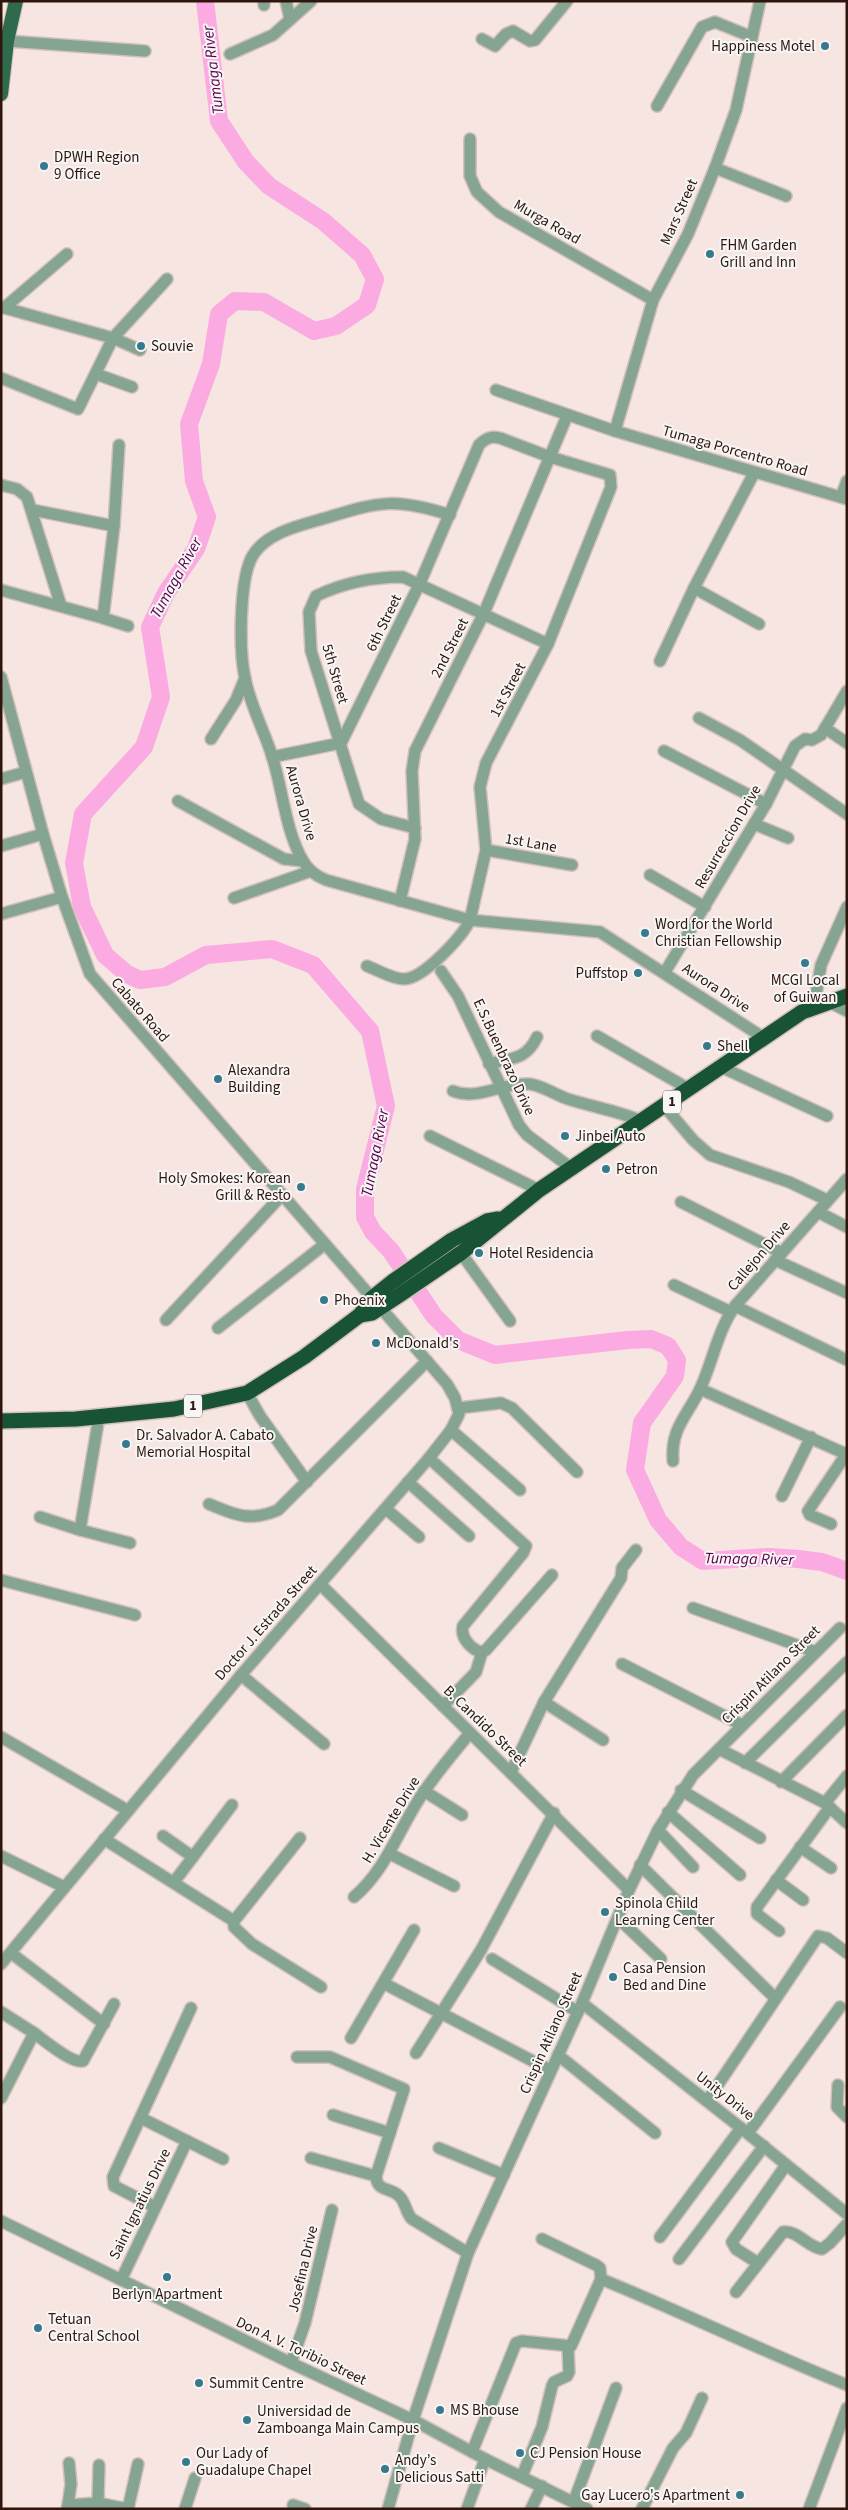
<svg xmlns="http://www.w3.org/2000/svg" width="848" height="2510" viewBox="0 0 848 2510" font-family="'Source Sans 3',sans-serif">
	<style>
		.lines { fill: none; stroke-linecap: round; stroke-linejoin: round }
		.river { stroke: #fbaae2; stroke-width: 18 }
		.minor-casing { stroke: #d2c0ba; stroke-width: 14 }
		.major-casing { stroke: #d2c0ba; stroke-width: 16 }
		.highway-casing { stroke: #d2c0ba; stroke-width: 18 }
		.minor { stroke: #86a492; stroke-width: 11 }
		.major { stroke: #2e6a4b; stroke-width: 14 }
		.highway { stroke: #195336; stroke-width: 15 }
		.poi-dot { fill: #387a8c; stroke: #f6f6f6; stroke-width: 2 }
		.labels { text-anchor: middle; dominant-baseline: central; stroke-width: 4; stroke-linejoin: round; paint-order: stroke }
		.shield { fill: #f6f6f6; stroke: #6b5852; stroke-width: 1 }
		.shield-label { font-size: 14px; font-weight: bold; fill: #30150c }
		.poi-label { font-size: 15px; fill: #30150c; stroke: #f6f6f6; text-anchor: start }
		.street-label { font-size: 15px; fill: #30150c; stroke: #f6f6f6 }
		.water-label { font-size: 16px; font-style: italic; fill: #5a0049; stroke: #f6f6f6 }
	</style>
	<rect width="100%" height="100%" fill="#f6e5e0"/>
	<g class="lines">
		<polyline class="river" points="205,1 219,121 246,162 269,186 323,221 362,255 375,279 367,305 336,326 314,331 264,302 235,301 219,314 211,364 189,424 194,481 207,517 196,549 166,593 150,627 161,697 144,747 83,814 74,863 82,907 105,955 127,974 140,980 165,977 206,955 272,949 313,965 370,1031 386,1106 365,1189 365,1217 373,1232 391,1251 434,1316 458,1340 495,1355 628,1340 651,1339 668,1346 677,1360 675,1376 642,1423 635,1470 658,1520 681,1547 703,1561 769,1557 798,1559 822,1562 847,1571"/>
		<g class="minor-casing">
			<g id="minor">
				<polyline points="264,1 264,5"/>
				<polyline points="286,1 290,19"/>
				<polyline points="482,39 495,46 506,34 513,31 530,41 535,40 567,1"/>
				<polyline points="7,41 145,51"/>
				<polyline points="230,54 273,35 311,1"/>
				<polyline points="657,106 702,27 715,22 752,37"/>
				<polyline points="470,139 470,176 477,192 499,212 653,300"/>
				<polyline points="715,168 786,196"/>
				<polyline points="1,307 113,338 140,350"/>
				<polyline points="4,308 67,254"/>
				<polyline points="96,374 132,387"/>
				<polyline points="1,378 78,409 113,338 167,279"/>
				<polyline points="496,390 615,431 847,499"/>
				<polyline points="615,431 653,300 688,234 715,168 736,110 760,1"/>
				<polyline points="1,485 17,489 27,497 61,606"/>
				<polyline points="841,497 847,481"/>
				<path d="M450,515C396,498 381,501 329,517C303,525 268,531 253,555C239,578 239,651 245,678C250,705 264,730 272,756C283,790 285,830 303,861C308,870 316,876 326,880L470,920L600,932L764,1038"/>
				<polyline points="114,526 119,445"/>
				<polyline points="694,588 759,624"/>
				<polyline points="1,590 103,618 114,526 33,510"/>
				<polyline points="103,618 128,626"/>
				<polyline points="660,661 694,588 754,473"/>
				<polyline points="1,677 43,834 62,897 90,974 447,1384 455,1398 459,1414 451,1430 429,1458 241,1675 1,1964"/>
				<polyline points="699,718 740,740 847,814"/>
				<polyline points="825,728 847,743"/>
				<polyline points="211,739 236,700 245,678"/>
				<polyline points="664,751 766,804"/>
				<path d="M272,757L341,743L420,583L479,445C486,438 491,436 500,438L550,457L610,475L611,487L548,644L486,763L480,787L486,850L470,920C462,937 423,979 404,979C392,979 378,970 367,966"/>
				<polyline points="1,779 26,772"/>
				<polyline points="178,801 284,859 303,861"/>
				<polyline points="754,824 788,838"/>
				<path d="M415,828L381,819L359,804L311,651L309,612L316,596C343,583 373,577 403,577L548,644"/>
				<polyline points="1,846 43,834"/>
				<polyline points="486,850 572,865"/>
				<polyline points="650,875 705,907"/>
				<polyline points="234,898 311,871"/>
				<polyline points="400,901 415,839 412,771 415,751 484,613 567,416"/>
				<polyline points="1,914 62,897"/>
				<polyline points="441,971 458,996 519,1125 527,1135 571,1168"/>
				<polyline points="665,972 766,804 795,746 805,739 812,740 821,735 847,691"/>
				<polyline points="829,1002 847,1011"/>
				<polyline points="814,1007 821,965 847,907"/>
				<polyline points="597,1036 689,1089"/>
				<path d="M489,1064C512,1058 526,1060 537,1037"/>
				<polyline points="721,1067 827,1116"/>
				<path d="M453,1091C478,1101 503,1082 529,1084C542,1085 555,1095 568,1099C593,1107 618,1111 642,1121"/>
				<polyline points="665,1107 693,1140 710,1155 789,1182 827,1200"/>
				<polyline points="430,1136 539,1190"/>
				<polyline points="847,1179 735,1306 847,1360"/>
				<polyline points="681,1202 782,1253"/>
				<polyline points="818,1212 847,1227"/>
				<polyline points="461,1253 510,1321"/>
				<polyline points="775,1260 847,1293"/>
				<polyline points="674,1285 731,1312"/>
				<polyline points="166,1320 282,1195"/>
				<polyline points="218,1328 325,1244"/>
				<polyline points="700,1389 846,1454"/>
				<polyline points="247,1393 260,1416 307,1482"/>
				<polyline points="459,1408 501,1403 512,1408 577,1472"/>
				<polyline points="99,1417 80,1530 130,1543"/>
				<polyline points="451,1430 520,1490"/>
				<path d="M429,1458L526,1546L523,1553L463,1626C460,1637 471,1650 482,1652L486,1650L552,1575"/>
				<path d="M673,1461C670,1428 689,1414 701,1387C713,1360 718,1330 735,1306"/>
				<polyline points="408,1482 469,1536"/>
				<polyline points="782,1496 811,1437"/>
				<path d="M209,1504C235,1515 250,1522 278,1510L427,1361"/>
				<polyline points="386,1509 419,1537"/>
				<polyline points="40,1517 80,1530"/>
				<polyline points="831,1524 810,1515 808,1511 847,1453"/>
				<polyline points="1,1580 135,1615"/>
				<polyline points="320,1584 629,1890"/>
				<polyline points="693,1608 816,1652"/>
				<polyline points="622,1664 742,1725"/>
				<polyline points="241,1675 324,1744"/>
				<polyline points="544,1702 603,1740"/>
				<polyline points="443,1706 476,1672 482,1652"/>
				<polyline points="1,1737 127,1810"/>
				<polyline points="719,1749 825,1803 847,1823"/>
				<polyline points="745,1763 847,1662"/>
				<polyline points="511,1772 544,1702 621,1578 622,1568 636,1550"/>
				<polyline points="781,1782 847,1715"/>
				<polyline points="681,1790 760,1838"/>
				<polyline points="424,1791 462,1815"/>
				<polyline points="825,1803 847,1776"/>
				<polyline points="668,1812 740,1875"/>
				<polyline points="658,1830 693,1867"/>
				<polyline points="163,1836 193,1857"/>
				<polyline points="300,1838 234,1921 234,1927 252,1944 321,1987"/>
				<polyline points="104,1839 234,1921"/>
				<polyline points="800,1847 831,1868"/>
				<polyline points="390,1854 454,1886"/>
				<polyline points="1,1856 64,1887"/>
				<polyline points="640,1865 775,1998"/>
				<polyline points="776,1880 803,1900"/>
				<polyline points="174,1882 232,1805"/>
				<path d="M354,1897C384,1871 396,1837 416,1804C431,1779 451,1756 470,1733"/>
				<polyline points="618,1918 661,1959"/>
				<polyline points="779,1931 757,1914 757,1907 830,1807"/>
				<polyline points="11,1953 104,2024"/>
				<polyline points="492,1959 578,2012"/>
				<polyline points="385,1984 550,2070"/>
				<polyline points="582,2003 741,2128 847,2214"/>
				<polyline points="1,2012 34,2033 1,2098"/>
				<path d="M34,2033C44,2040 72,2064 83,2061L114,2004"/>
				<polyline points="351,2038 414,1930"/>
				<polyline points="416,2053 481,1950 554,1813"/>
				<polyline points="558,2055 655,2133"/>
				<path d="M297,2057H330L404,2089L376,2176C377,2192 389,2187 398,2195C406,2201 405,2212 412,2219L468,2253"/>
				<polyline points="838,2085 837,2107 847,2117"/>
				<polyline points="707,2101 818,1936 827,1938 847,1953"/>
				<polyline points="333,2115 390,2133"/>
				<polyline points="141,2118 223,2159"/>
				<polyline points="748,2133 840,2007"/>
				<polyline points="439,2148 504,2175"/>
				<polyline points="311,2158 376,2176"/>
				<polyline points="155,2207 114,2186 113,2177 191,2008"/>
				<polyline points="1,2221 291,2363 413,2420 485,2459 587,2509"/>
				<polyline points="660,2237 741,2128"/>
				<polyline points="679,2259 764,2146"/>
				<polyline points="758,2263 736,2249 732,2242 786,2165"/>
				<path d="M601,2279C684,2313 764,2352 847,2385"/>
				<polyline points="121,2280 187,2141"/>
				<path d="M736,2292L783,2232C798,2230 807,2247 822,2249L830,2243L847,2224"/>
				<polyline points="291,2363 305,2323 332,2210"/>
				<polyline points="472,2452 516,2343 522,2341 571,2346 601,2279 600,2268 596,2265 542,2239"/>
				<polyline points="522,2476 542,2427 552,2386 554,2382 567,2376 569,2372 568,2347"/>
				<polyline points="574,2501 616,2388"/>
				<polyline points="98,2503 99,2465"/>
				<polyline points="68,2505 71,2484 69,2463"/>
				<polyline points="293,2505 305,2509"/>
				<polyline points="67,2509 68,2505 98,2503 128,2509"/>
				<polyline points="128,2509 138,2464"/>
				<polyline points="185,2509 195,2478"/>
				<polyline points="388,2509 413,2420 468,2253 582,2003 629,1890 658,1830 693,1775 840,1628"/>
				<polyline points="467,2509 485,2459"/>
				<polyline points="531,2509 542,2486"/>
				<polyline points="642,2509 673,2448 686,2433 702,2398"/>
				<polyline points="809,2509 847,2408"/>
			</g>
		</g>
		<g class="major-casing">
			<polyline id="major" points="1,94 7,41 16,1"/>
		</g>
		<g class="highway-casing">
			<g id="highway">
				<polyline points="360,1315 372,1313 401,1294 461,1253 539,1190 802,1012 847,996"/>
				<polyline points="1,1421 76,1419 174,1409 247,1393 304,1357 360,1315 372,1298 392,1282 452,1240 487,1221 498,1219"/>
			</g>
		</g>
		<use href="#minor" class="minor"/>
		<use href="#major" class="major"/>
		<use href="#highway" class="highway"/>
	</g>
	<g class="poi-dot">
		<circle cx="825" cy="46" r="5"/>
		<circle cx="44" cy="166" r="5"/>
		<circle cx="710" cy="254" r="5"/>
		<circle cx="141" cy="346" r="5"/>
		<circle cx="645" cy="933" r="5"/>
		<circle cx="805" cy="963" r="5"/>
		<circle cx="638" cy="973" r="5"/>
		<circle cx="707" cy="1046" r="5"/>
		<circle cx="218" cy="1079" r="5"/>
		<circle cx="565" cy="1136" r="5"/>
		<circle cx="606" cy="1169" r="5"/>
		<circle cx="301" cy="1187" r="5"/>
		<circle cx="479" cy="1253" r="5"/>
		<circle cx="324" cy="1300" r="5"/>
		<circle cx="376" cy="1343" r="5"/>
		<circle cx="126" cy="1444" r="5"/>
		<circle cx="605" cy="1912" r="5"/>
		<circle cx="613" cy="1977" r="5"/>
		<circle cx="167" cy="2277" r="5"/>
		<circle cx="38" cy="2328" r="5"/>
		<circle cx="199" cy="2383" r="5"/>
		<circle cx="440" cy="2410" r="5"/>
		<circle cx="247" cy="2420" r="5"/>
		<circle cx="520" cy="2453" r="5"/>
		<circle cx="186" cy="2462" r="5"/>
		<circle cx="385" cy="2469" r="5"/>
		<circle cx="740" cy="2495" r="5"/>
	</g>
	<g class="labels">
		<g class="shield">
			<rect x="663" y="1090.5" width="18" height="23" rx="4"/>
			<rect x="184" y="1394.5" width="18" height="23" rx="4"/>
		</g>
		<g class="shield-label">
			<text x="672" y="1102">1</text>
			<text x="193" y="1406">1</text>
		</g>
		<g class="poi-label">
			<text x="815" y="46" text-anchor="end">Happiness Motel</text>
			<text x="54" y="157">DPWH Region<tspan x="54" dy="17">9 Office</tspan></text>
			<text x="720" y="245">FHM Garden<tspan x="720" dy="17">Grill and Inn</tspan></text>
			<text x="151" y="346">Souvie</text>
			<text x="655" y="924">Word for the World<tspan x="655" dy="17">Christian Fellowship</tspan></text>
			<text x="628" y="973" text-anchor="end">Puffstop</text>
			<text x="805" y="980" text-anchor="middle">MCGI Local<tspan x="805" dy="17">of Guiwan</tspan></text>
			<text x="717" y="1046">Shell</text>
			<text x="228" y="1070">Alexandra<tspan x="228" dy="17">Building</tspan></text>
			<text x="575" y="1136">Jinbei Auto</text>
			<text x="616" y="1169">Petron</text>
			<text x="291" y="1178" text-anchor="end">Holy Smokes: Korean<tspan x="291" dy="17">Grill &amp; Resto</tspan></text>
			<text x="489" y="1253">Hotel Residencia</text>
			<text x="334" y="1300">Phoenix</text>
			<text x="386" y="1343">McDonald's</text>
			<text x="136" y="1435">Dr. Salvador A. Cabato<tspan x="136" dy="17">Memorial Hospital</tspan></text>
			<text x="615" y="1903">Spinola Child<tspan x="615" dy="17">Learning Center</tspan></text>
			<text x="623" y="1968">Casa Pension<tspan x="623" dy="17">Bed and Dine</tspan></text>
			<text x="167" y="2294" text-anchor="middle">Berlyn Apartment</text>
			<text x="48" y="2319">Tetuan<tspan x="48" dy="17">Central School</tspan></text>
			<text x="209" y="2383">Summit Centre</text>
			<text x="450" y="2410">MS Bhouse</text>
			<text x="257" y="2411">Universidad de<tspan x="257" dy="17">Zamboanga Main Campus</tspan></text>
			<text x="196" y="2453">Our Lady of<tspan x="196" dy="17">Guadalupe Chapel</tspan></text>
			<text x="530" y="2453">CJ Pension House</text>
			<text x="395" y="2460">Andy’s<tspan x="395" dy="17">Delicious Satti</tspan></text>
			<text x="730" y="2495" text-anchor="end">Gay Lucero's Apartment</text>
		</g>
		<g class="street-label">
			<text transform="translate(679 212) rotate(-66)">Mars Street</text>
			<text transform="translate(547 222) rotate(30)">Murga Road</text>
			<text transform="translate(735 451) rotate(16)">Tumaga Porcentro Road</text>
			<text transform="translate(384 623) rotate(-64)">6th Street</text>
			<text transform="translate(450 648) rotate(-63)">2nd Street</text>
			<text transform="translate(335 674) rotate(74)">5th Street</text>
			<text transform="translate(508 690) rotate(-62)">1st Street</text>
			<text transform="translate(301 803) rotate(74)">Aurora Drive</text>
			<text transform="translate(728 837) rotate(-60)">Resurreccion Drive</text>
			<text transform="translate(531 843) rotate(10)">1st Lane</text>
			<text transform="translate(716 988) rotate(33)">Aurora Drive</text>
			<text transform="translate(140 1010) rotate(49)">Cabato Road</text>
			<text transform="translate(504 1057) rotate(65)">E.S.Buenbrazo Drive</text>
			<text transform="translate(759 1256) rotate(-49)">Callejon Drive</text>
			<text transform="translate(266 1623) rotate(-49)">Doctor J. Estrada Street</text>
			<text transform="translate(771 1675) rotate(-45)">Crispin Atilano Street</text>
			<text transform="translate(485 1726) rotate(44)">B. Candido Street</text>
			<text transform="translate(391 1820) rotate(-59)">H. Vicente Drive</text>
			<text transform="translate(551 2033) rotate(-66)">Crispin Atilano Street</text>
			<text transform="translate(725 2096) rotate(38)">Unity Drive</text>
			<text transform="translate(140 2204) rotate(-64)">Saint Ignatius Drive</text>
			<text transform="translate(303 2269) rotate(-77)">Josefina Drive</text>
			<text transform="translate(301 2351) rotate(25)">Don A. V. Toribio Street</text>
		</g>
		<g class="water-label">
			<text transform="translate(213 70) rotate(-97)">Tumaga River</text>
			<text transform="translate(176 578) rotate(-61)">Tumaga River</text>
			<text transform="translate(375 1153) rotate(-79)">Tumaga River</text>
			<text transform="translate(749 1559) rotate(1)">Tumaga River</text>
		</g>
	</g>
	<rect width="848" height="2510" fill="none" stroke="#30150c" stroke-width="5"/>
</svg>
